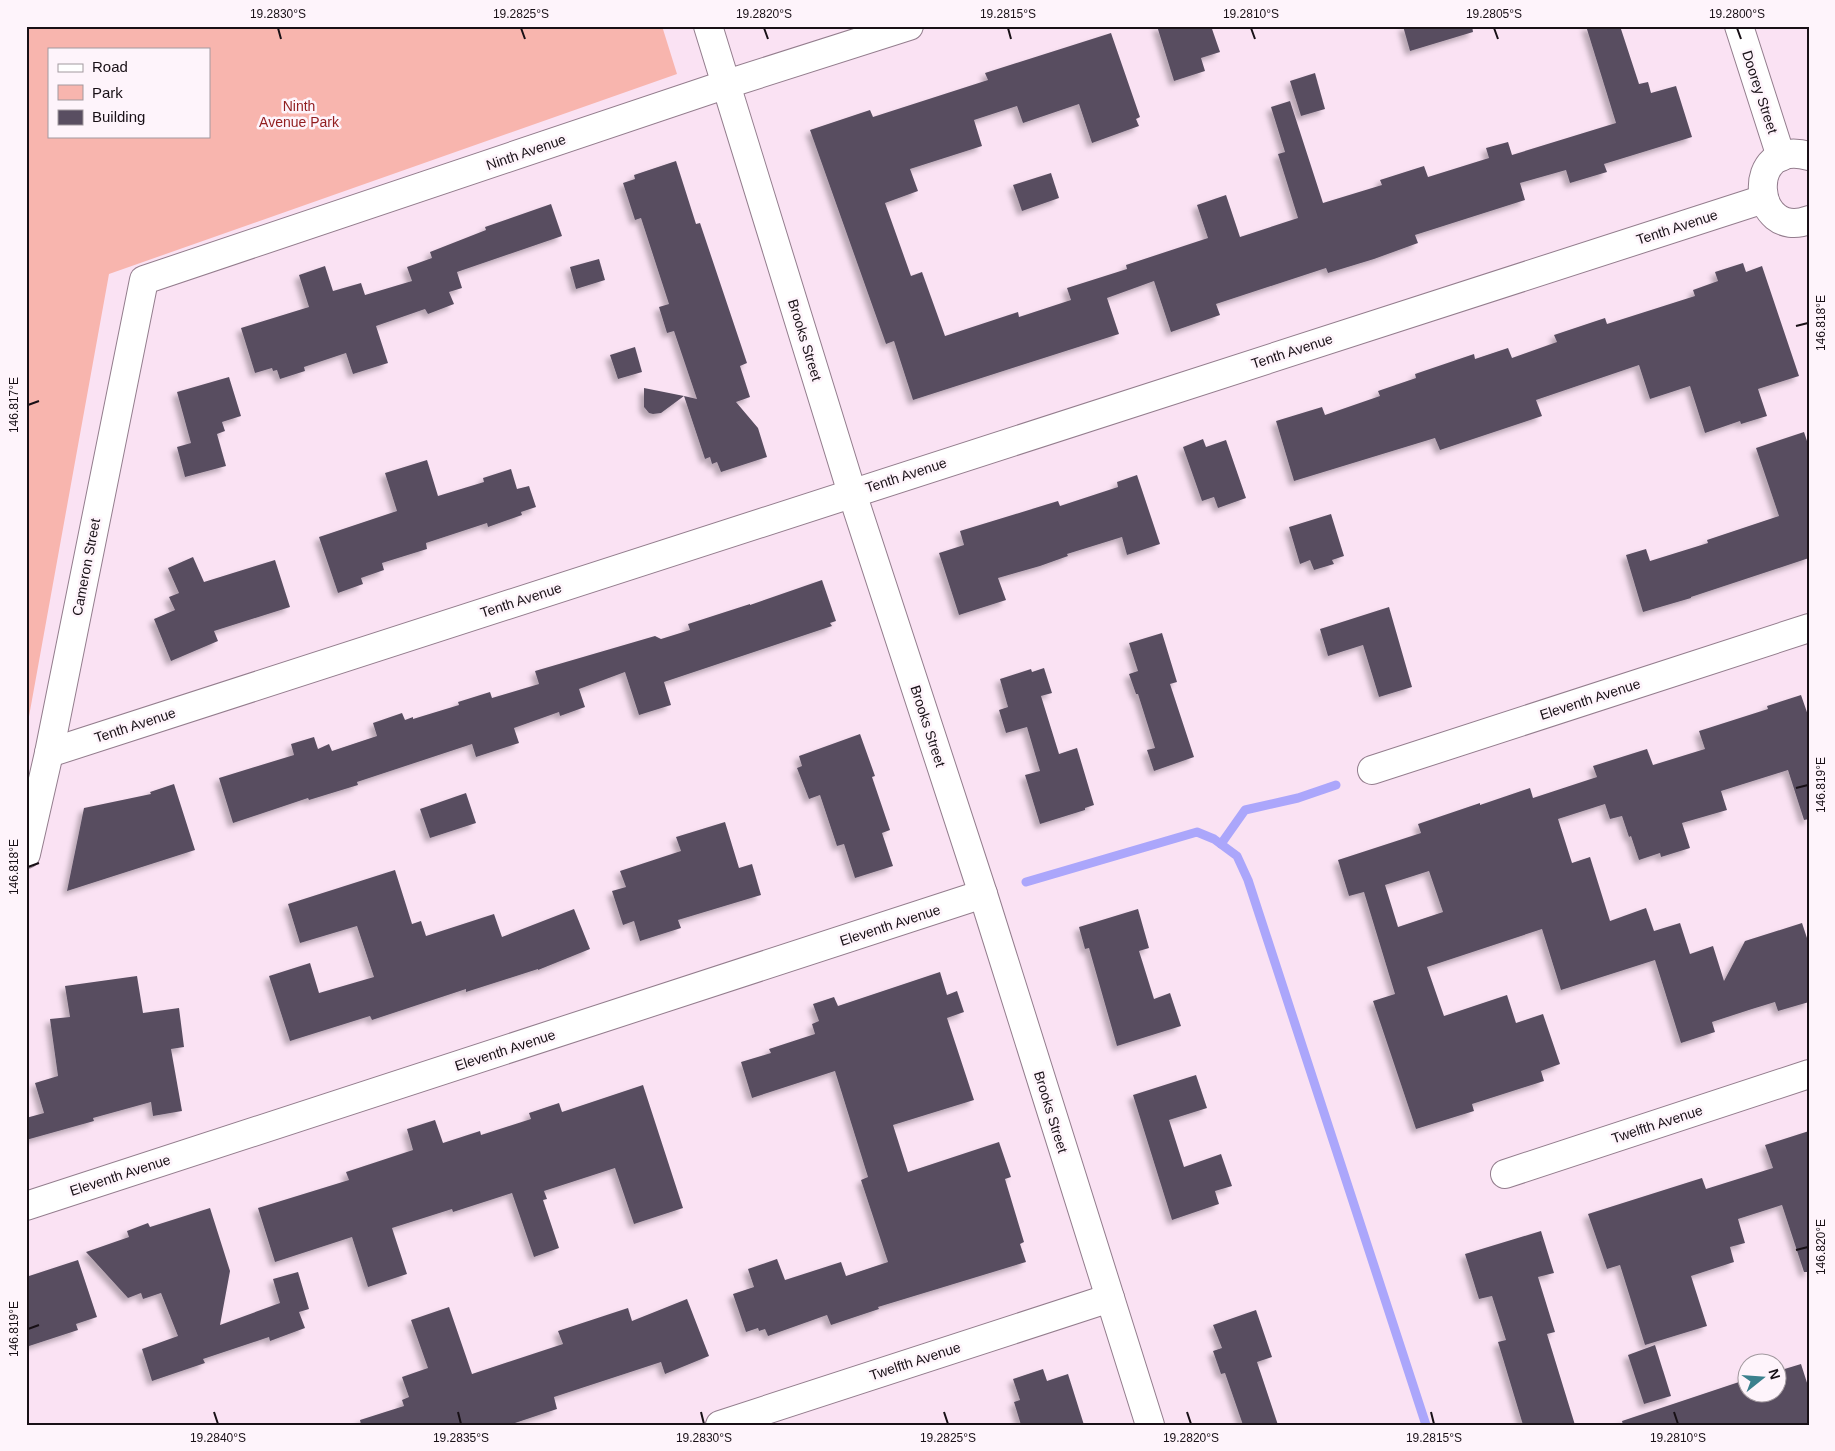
<svg xmlns="http://www.w3.org/2000/svg" width="1835" height="1451" viewBox="0 0 1835 1451" font-family="Arial,sans-serif">
	<style>
		.green { fill: #f8b5ae; fill-rule: evenodd }
		.lines { fill: none; stroke-linecap: round; stroke-linejoin: round }
		.stream { stroke: #aba6fb; stroke-width: 9 }
		.building { fill: #594e61; fill-rule: evenodd; filter: url(#shadow) }
		.street-casing { stroke: #937d8d; stroke-width: 30 }
		.street { stroke: #fff; stroke-width: 28 }
		.ticks { fill: none; stroke: #181016; stroke-width: 2 }
		.labels { text-anchor: middle; dominant-baseline: central; stroke-width: 5; stroke-linejoin: round; paint-order: stroke }
		.street-label { font-size: 14px; fill: #181016; stroke: #fef4fb }
		.park-label { font-size: 14px; fill: #911d1f; stroke: #fef4fb }
		.neatline { fill: none; stroke: #181016; stroke-width: 2 }
		.ticks-label { font-size: 12px; text-anchor: middle; fill: #181016 }
	</style>
	<defs>
		<filter id="shadow"><feDropShadow dx="-4.5" dy="4.5" stdDeviation="2.5" flood-color="#0004"/></filter>
	</defs>
	<rect width="100%" height="100%" fill="#fae2f3"/>
	<path class="green" d="M26,26H662L677,74L109,274L26,733ZM49,49H209V136H49Z"/>
	<g class="lines">
		<g class="stream">
			<polyline points="1221,844 1245,810 1298,798 1336,785"/>
			<polyline points="1026,882 1197,832 1214,839 1237,856 1248,880 1426,1425"/>
		</g>
	</g>
	<g class="building">
		<polygon points="1157,26 1211,26 1220,52 1201,58 1205,71 1174,81"/>
		<polygon points="1403,26 1472,26 1473,32 1410,51"/>
		<polygon points="1586,26 1620,26 1639,84 1648,82 1651,93 1676,86 1692,137 1604,164 1607,172 1570,183 1566,170 1520,183 1525,200 1415,235 1418,243 1374,259 1328,273 1326,268 1216,304 1220,315 1171,332 1154,281 1107,298 1119,334 913,400 894,341 886,344 810,130 870,110 873,117 988,80 985,73 1111,33 1140,117 1136,119 1139,126 1092,143 1079,104 1023,123 1017,106 974,120 982,146 910,169 918,191 885,203 911,276 922,272 945,336 1018,312 1019,317 1071,300 1067,288 1127,269 1126,265 1208,238 1197,205 1226,195 1240,237 1298,218 1278,154 1285,152 1271,107 1290,101 1323,203 1382,185 1380,180 1424,166 1428,177 1489,158 1486,148 1508,142 1512,155 1616,123"/>
		<polygon points="1315,73 1325,109 1301,116 1290,81"/>
		<polygon points="676,161 696,224 700,223 747,363 740,366 750,397 736,402 758,428 767,457 721,472 717,462 712,464 710,457 705,459 684,396 697,399 674,331 667,333 659,307 669,304 641,218 635,220 623,183 635,179 634,175"/>
		<polygon points="1051,173 1059,198 1022,211 1013,185"/>
		<polygon points="551,204 562,236 457,272 462,288 449,292 454,304 428,314 425,309 376,326 388,363 353,374 346,353 304,367 305,371 280,379 277,370 273,371 272,368 255,373 241,328 309,307 299,275 325,266 333,291 361,283 365,295 412,281 407,267 432,258 430,252 486,230 485,227"/>
		<polygon points="599,259 605,280 576,289 570,267"/>
		<polygon points="1743,263 1746,272 1762,266 1799,376 1758,389 1767,416 1741,424 1740,421 1705,433 1690,386 1650,399 1639,365 1536,400 1542,416 1440,450 1435,438 1294,481 1276,421 1322,407 1325,415 1380,396 1378,391 1416,378 1415,374 1474,354 1475,359 1508,348 1512,358 1557,342 1554,335 1605,318 1607,324 1695,296 1693,290 1718,281 1715,272"/>
		<polygon points="635,347 642,372 618,379 610,355"/>
		<polygon points="229,377 241,416 222,422 225,431 217,434 226,466 185,477 177,447 191,443 177,392"/>
		<polygon points="644,388 684,396 661,413 653,414 649,413 644,407"/>
		<polygon points="1804,432 1809,447 1809,558 1691,597 1691,598 1643,612 1626,555 1646,549 1650,561 1708,543 1707,540 1779,516 1756,448"/>
		<polygon points="1203,439 1206,447 1226,440 1246,498 1218,508 1214,497 1202,501 1183,447"/>
		<polygon points="427,460 438,496 484,482 483,478 511,469 517,489 529,486 536,507 521,512 522,515 488,527 487,523 426,543 427,549 382,563 384,570 361,578 363,584 338,593 319,537 397,511 385,473"/>
		<polygon points="1137,475 1160,544 1127,555 1122,537 1067,554 1068,556 1040,566 998,578 1006,600 959,615 939,553 964,545 960,531 1058,501 1060,506 1118,487 1117,482"/>
		<polygon points="1331,514 1344,556 1332,560 1334,564 1314,570 1310,560 1300,564 1289,527"/>
		<polygon points="193,557 204,582 275,560 290,607 214,631 218,641 171,661 154,619 175,610 169,597 179,593 168,568"/>
		<polygon points="822,580 836,621 830,623 832,626 664,682 671,705 639,715 625,672 579,689 585,707 560,716 559,712 514,728 519,743 476,757 472,744 357,782 358,785 309,800 308,798 233,823 219,778 294,755 291,744 314,737 318,749 329,744 332,751 377,736 373,723 402,713 405,720 413,717 413,719 459,705 458,702 490,692 492,698 539,684 535,671 655,636 661,639 690,630 688,624 750,604 750,605"/>
		<polygon points="1389,607 1412,687 1379,697 1363,645 1328,656 1320,629"/>
		<polygon points="1162,633 1177,682 1170,684 1194,757 1154,771 1147,750 1155,748 1138,694 1136,694 1129,674 1138,671 1129,643"/>
		<polygon points="1044,668 1052,693 1041,696 1059,754 1077,748 1094,805 1085,808 1085,810 1040,824 1025,775 1040,771 1027,727 1006,733 999,710 1008,707 1000,679 1031,669 1032,672"/>
		<path d="M1801,695L1809,718V819L1804,820L1788,770L1721,791L1727,810L1682,823L1690,848L1661,857L1660,853L1639,860L1631,836L1629,837L1622,816L1610,819L1605,804L1558,819L1572,863L1590,857L1610,921L1646,908L1654,931L1680,923L1690,954L1713,946L1724,981L1745,941L1802,923L1809,944V1002L1778,1011L1775,1002L1752,1009L1712,1022L1715,1032L1681,1043L1655,960L1561,990L1542,929L1427,967L1444,1016L1507,995L1516,1023L1543,1014L1560,1064L1541,1071L1544,1081L1472,1104L1474,1111L1416,1129L1373,1001L1395,994L1364,892L1349,896L1338,860L1421,833L1418,824L1480,803V805L1530,788L1533,798L1597,777L1593,766L1647,749L1653,765L1705,749L1699,731L1768,709L1767,706ZM1429,871L1443,912L1398,927L1385,885Z"/>
		<polygon points="860,734 875,776 872,777 890,830 882,833 893,866 855,878 844,844 837,846 820,795 809,799 797,768 802,766 799,756"/>
		<polygon points="174,784 195,850 67,891 84,808 151,794 150,792"/>
		<polygon points="466,793 476,823 430,838 420,809"/>
		<polygon points="725,822 739,868 752,864 761,895 678,920 681,928 640,941 634,921 623,925 612,891 626,887 620,871 681,851 676,837"/>
		<polygon points="395,870 412,924 421,921 426,936 494,914 502,937 574,909 590,949 538,970 538,969 466,992 466,989 372,1020 370,1016 290,1041 269,976 310,963 319,993 374,977 357,926 300,943 288,904"/>
		<polygon points="1138,909 1149,948 1139,951 1154,999 1170,993 1181,1026 1117,1046 1089,948 1085,949 1079,927"/>
		<polygon points="940,972 947,995 957,991 964,1012 947,1018 974,1100 893,1125 908,1172 999,1142 1011,1177 1005,1179 1024,1242 1020,1244 1026,1262 878,1307 879,1309 831,1325 827,1315 768,1336 765,1329 759,1331 758,1328 746,1332 733,1294 754,1287 748,1269 777,1259 785,1280 841,1262 846,1276 888,1262 861,1180 868,1177 835,1071 752,1098 741,1062 771,1053 769,1049 815,1034 812,1024 819,1021 813,1004 834,997 838,1006"/>
		<polygon points="137,976 143,1013 179,1008 184,1047 171,1049 182,1111 153,1116 151,1102 93,1118 94,1121 26,1140 26,1118 44,1113 35,1083 58,1076 50,1019 70,1017 65,986"/>
		<polygon points="1196,1075 1207,1108 1169,1120 1184,1167 1221,1154 1232,1186 1215,1191 1219,1204 1172,1220 1133,1095"/>
		<polygon points="643,1085 683,1208 634,1224 615,1168 544,1191 547,1199 543,1200 559,1248 534,1257 512,1193 453,1212 452,1209 392,1228 407,1274 368,1287 352,1237 275,1262 258,1208 349,1180 346,1172 413,1150 407,1129 435,1120 443,1143 480,1131 481,1135 531,1119 529,1113 559,1103 562,1112"/>
		<polygon points="1809,1131 1809,1272 1804,1272 1782,1205 1738,1219 1745,1243 1730,1247 1734,1262 1691,1276 1707,1326 1645,1345 1620,1265 1607,1269 1588,1214 1702,1178 1706,1189 1773,1168 1765,1145"/>
		<polygon points="210,1208 230,1271 220,1325 280,1303 273,1279 298,1272 309,1309 299,1312 305,1328 270,1341 269,1337 203,1359 205,1363 152,1381 142,1349 178,1336 161,1293 143,1299 141,1293 128,1298 86,1252 129,1237 127,1231 148,1223 150,1227"/>
		<polygon points="1541,1231 1554,1273 1538,1277 1555,1332 1547,1334 1575,1425 1523,1425 1498,1342 1506,1340 1492,1296 1479,1299 1465,1254"/>
		<polygon points="78,1260 97,1317 76,1324 78,1330 26,1347 26,1277"/>
		<polygon points="687,1299 709,1356 665,1374 661,1362 554,1397 557,1409 509,1425 361,1425 360,1420 404,1406 402,1400 409,1397 402,1377 428,1368 411,1320 449,1307 472,1374 563,1344 558,1331 628,1308 632,1321"/>
		<polygon points="1256,1310 1272,1357 1257,1362 1278,1425 1243,1425 1225,1373 1221,1374 1213,1351 1222,1348 1213,1325"/>
		<polygon points="1655,1345 1671,1396 1644,1404 1628,1355"/>
		<polygon points="1801,1364 1809,1389 1809,1425 1623,1425 1622,1421 1745,1380 1743,1375 1748,1374 1748,1394 1778,1394 1778,1369 1778,1371"/>
		<polygon points="1043,1369 1047,1381 1068,1374 1084,1425 1021,1425 1014,1402 1020,1400 1013,1379"/>
	</g>
	<g class="lines">
		<g class="street-casing">
			<g id="street">
				<polyline points="708,26 852,493 983,894 1150,1425"/>
				<polyline points="1739,26 1781,157"/>
				<path d="M1809,156C1743,137 1752,242 1809,220"/>
				<polyline points="49,753 1764,199"/>
				<polyline points="1372,770 1809,628"/>
				<polyline points="26,854 49,753 144,280 727,84 909,26"/>
				<polyline points="1505,1174 1809,1074"/>
				<polyline points="26,1206 983,894"/>
				<polyline points="720,1425 1110,1298"/>
			</g>
		</g>
		<use href="#street" class="street"/>
	</g>
	<path class="ticks" d="M278,28L281,39M521,28L525,39M764,28L768,39M1008,28L1011,39M1251,28L1255,39M1494,28L1498,39M1737,28L1741,39M1796,326L1808,323M28,405L39,401M1796,788L1808,785M28,867L39,863M1796,1250L1808,1247M28,1329L39,1325M214,1412L218,1424M458,1412L461,1424M701,1412L704,1424M944,1412L948,1424M1187,1412L1191,1424M1431,1412L1434,1424M1674,1412L1678,1424"/>
	<g class="labels">
		<g class="street-label">
			<text transform="translate(1760 92) rotate(72)">Doorey Street</text>
			<text transform="translate(526 152) rotate(-19)">Ninth Avenue</text>
			<text transform="translate(1677 227) rotate(-18)">Tenth Avenue</text>
			<text transform="translate(805 340) rotate(73)">Brooks Street</text>
			<text transform="translate(1292 351) rotate(-18)">Tenth Avenue</text>
			<text transform="translate(906 475) rotate(-18)">Tenth Avenue</text>
			<text transform="translate(86 567) rotate(-79)">Cameron Street</text>
			<text transform="translate(521 600) rotate(-18)">Tenth Avenue</text>
			<text transform="translate(1590 699) rotate(-18)">Eleventh Avenue</text>
			<text transform="translate(135 725) rotate(-18)">Tenth Avenue</text>
			<text transform="translate(928 726) rotate(72)">Brooks Street</text>
			<text transform="translate(890 925) rotate(-18)">Eleventh Avenue</text>
			<text transform="translate(505 1050) rotate(-18)">Eleventh Avenue</text>
			<text transform="translate(1051 1112) rotate(73)">Brooks Street</text>
			<text transform="translate(1657 1124) rotate(-18)">Twelfth Avenue</text>
			<text transform="translate(120 1175) rotate(-18)">Eleventh Avenue</text>
			<text transform="translate(915 1361) rotate(-18)">Twelfth Avenue</text>
		</g>
		<g class="park-label">
			<text x="299" y="106">Ninth<tspan x="299" dy="16">Avenue Park</tspan></text>
		</g>
	</g>
	<rect width="1835" height="1451" fill="none" stroke="#fef4fb" stroke-width="55"/>
	<rect x="48" y="48" width="162" height="90" fill="#fef4fb" stroke="#a2999f"/>
	<rect x="58" y="64" width="25" height="8" fill="#ffffff" stroke="#a2999f"/>
	<text x="92" y="72" font-size="15" fill="#181016">Road</text>
	<rect x="58" y="85" width="25" height="15" fill="#f8b5ae" stroke="#a2999f"/>
	<text x="92" y="98" font-size="15" fill="#181016">Park</text>
	<rect x="58" y="110" width="25" height="15" fill="#594e61" stroke="#a2999f"/>
	<text x="92" y="122" font-size="15" fill="#181016">Building</text>
	<g transform="translate(1762 1378) rotate(73)"><circle r="24" fill="#fef4fb" stroke="#a2999f"/>
	<path d="M0-4L9 19L0 12L-9 19Z" fill="#3b808d"/>
	<text y="-8" font-size="14" font-weight="bold" text-anchor="middle" fill="#181016">N</text>
	</g>
	<rect x="28" y="28" width="1780" height="1396" class="neatline"/>
	<g class="ticks-label">
		<text x="278" y="18">19.2830°S</text>
		<text x="521" y="18">19.2825°S</text>
		<text x="764" y="18">19.2820°S</text>
		<text x="1008" y="18">19.2815°S</text>
		<text x="1251" y="18">19.2810°S</text>
		<text x="1494" y="18">19.2805°S</text>
		<text x="1737" y="18">19.2800°S</text>
		<text transform="translate(1821 323) rotate(-90)" y="4">146.818°E</text>
		<text transform="translate(14 405) rotate(-90)" y="4">146.817°E</text>
		<text transform="translate(1821 785) rotate(-90)" y="4">146.819°E</text>
		<text transform="translate(14 867) rotate(-90)" y="4">146.818°E</text>
		<text transform="translate(1821 1247) rotate(-90)" y="4">146.820°E</text>
		<text transform="translate(14 1329) rotate(-90)" y="4">146.819°E</text>
		<text x="218" y="1442">19.2840°S</text>
		<text x="461" y="1442">19.2835°S</text>
		<text x="704" y="1442">19.2830°S</text>
		<text x="948" y="1442">19.2825°S</text>
		<text x="1191" y="1442">19.2820°S</text>
		<text x="1434" y="1442">19.2815°S</text>
		<text x="1678" y="1442">19.2810°S</text>
	</g>
</svg>
